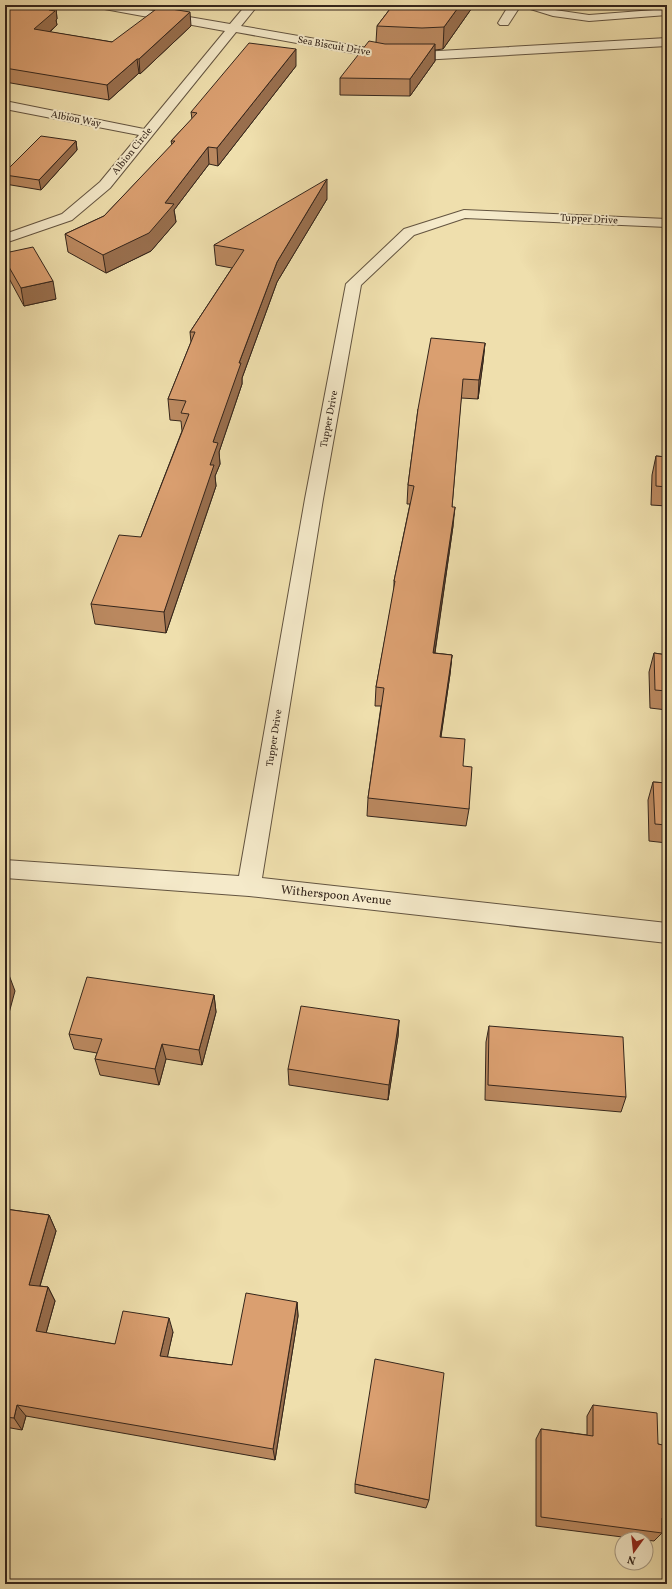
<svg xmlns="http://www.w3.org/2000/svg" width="672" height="1589" viewBox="0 0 672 1589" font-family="Vollkorn,serif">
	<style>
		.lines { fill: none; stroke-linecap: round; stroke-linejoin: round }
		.minor-casing { stroke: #635440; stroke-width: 2 }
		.minor { fill: #f5eaca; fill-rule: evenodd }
		.wall { fill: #bb8960; stroke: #34251b }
		.shaded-wall { fill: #996f4e; stroke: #34251b }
		.building { fill: #da9f70; stroke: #34251b }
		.labels { text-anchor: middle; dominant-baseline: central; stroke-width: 4; stroke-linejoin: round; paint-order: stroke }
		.far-street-label { font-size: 10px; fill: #34251b; stroke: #f5eaca }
		.street-label { font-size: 12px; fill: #34251b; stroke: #f5eaca }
	</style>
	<rect width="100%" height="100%" fill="#efdfad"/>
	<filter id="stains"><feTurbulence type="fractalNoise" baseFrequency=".005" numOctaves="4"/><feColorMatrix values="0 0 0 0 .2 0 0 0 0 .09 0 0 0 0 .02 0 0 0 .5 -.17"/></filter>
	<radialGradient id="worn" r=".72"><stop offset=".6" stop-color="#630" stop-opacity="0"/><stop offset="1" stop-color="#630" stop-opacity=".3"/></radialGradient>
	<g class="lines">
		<g class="minor-casing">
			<g id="minor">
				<polygon points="93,5 119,5 230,24 246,5 258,5 241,26 385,51 421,52 667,38 667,46 421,60 385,59 236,32 110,188 72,220 5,243 5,234 62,214 100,182 139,135 5,109 5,101 144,129 225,31 99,8 95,7"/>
				<polygon points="509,5 521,5 508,25 500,25 498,23"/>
				<polygon points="522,5 540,5 555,10 589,15 667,9 667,15 589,21 553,16 524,7"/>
				<polygon points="464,210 667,219 667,227 465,218 414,235 361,285 323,499 262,878 667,923 667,943 249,896 5,878 5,860 239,876 305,499 346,284 404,229"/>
			</g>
		</g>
		<use href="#minor" class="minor"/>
	</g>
	<g class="wall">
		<polygon points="5,5 56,8 57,19 56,20 57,25 50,32 112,42 191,26 140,74 139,73 109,100 5,82"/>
		<polygon points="393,5 474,5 443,49 435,50 435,61 410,96 340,95 340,78 376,42 377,26"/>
		<polygon points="296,66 218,166 209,164 174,210 176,222 151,251 106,273 68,252 65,234 104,216 172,145 171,141 192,119 191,112"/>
		<polygon points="76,141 77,150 41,190 5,184 5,172"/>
		<polygon points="327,199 277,282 242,378 242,384 219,452 220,464 215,476 216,486 166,633 95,624 91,604 141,537 182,431 181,421 170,420 168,399 191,342 190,332 232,268 216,265 214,245"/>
		<polygon points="5,253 56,299 24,306 5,271"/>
		<polygon points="485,343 483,362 478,399 461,398 452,507 453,526 435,653 452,655 450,674 441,737 463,766 469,809 466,826 367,816 368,798 381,706 375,706 376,687 394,590 394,581 410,504 407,504 408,485 418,409"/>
		<polygon points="667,416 667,506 651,505 652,475 656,456 666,457"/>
		<polygon points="654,653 667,655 667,710 650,708 649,672"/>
		<polygon points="653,782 667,783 667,843 649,841 648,800"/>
		<polygon points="214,995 216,1012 202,1065 166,1059 159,1085 100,1075 95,1059 97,1053 74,1049 69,1034"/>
		<polygon points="399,1020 398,1036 388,1100 289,1085 288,1069"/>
		<polygon points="489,1026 626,1097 621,1112 485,1100 486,1042"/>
		<polygon points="5,1209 49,1215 56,1231 40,1286 48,1287 55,1301 46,1333 115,1344 173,1332 167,1357 232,1365 297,1302 298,1316 275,1460 26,1416 22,1430 5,1427"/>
		<polygon points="593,1405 658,1444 667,1446 667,1529 662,1528 662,1533 654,1541 646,1540 646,1539 638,1539 536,1526 536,1439 541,1429 587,1435 587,1416"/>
		<polygon points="355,1484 429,1500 426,1508 355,1493"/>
	</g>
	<g class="shaded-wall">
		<polygon points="43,5 59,5 56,8 57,19 56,20 57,25 37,43 34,29"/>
		<polygon points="460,5 474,5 443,49 444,27"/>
		<polygon points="190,12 191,26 140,74 139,59"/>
		<polygon points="435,44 435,61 410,96 410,79"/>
		<polygon points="296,49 296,66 218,166 217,148"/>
		<polygon points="137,59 139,73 109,100 107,85"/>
		<polygon points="76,141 77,150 41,190 39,180"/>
		<polygon points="208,147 209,164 174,210 176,222 151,251 106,273 103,255 165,203"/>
		<polygon points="327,179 327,199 277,282 242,378 242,384 219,452 220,464 215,476 216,486 166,633 164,612 210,465 213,442 239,363 277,262"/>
		<polygon points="53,281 56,299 24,306 21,288"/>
		<polygon points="485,343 483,362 478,399 479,380"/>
		<polygon points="455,507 453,526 432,671 433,653"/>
		<polygon points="452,655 450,674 438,755 440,737"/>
		<polygon points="9,975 15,991 5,1028 5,988"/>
		<polygon points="214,995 216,1012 202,1065 199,1050"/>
		<polygon points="399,1020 398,1036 388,1100 389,1085"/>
		<polygon points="162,1044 166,1059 159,1085 155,1069"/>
		<polygon points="49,1215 56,1231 36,1299 29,1285"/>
		<polygon points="48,1287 55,1301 43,1344 36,1331"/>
		<polygon points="297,1302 298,1316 275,1460 273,1449"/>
		<polygon points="169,1318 173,1332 165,1368 160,1356"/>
		<polygon points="17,1405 26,1416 22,1430 14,1418"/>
	</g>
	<g class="building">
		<polygon points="5,5 55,5 49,10 55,11 34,29 112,42 159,7 190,12 139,59 137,59 107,85 5,68"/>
		<polygon points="393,5 460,5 444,27 422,28 377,26"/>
		<polygon points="369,41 385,44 435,44 410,79 340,78"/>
		<polygon points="249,43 296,49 217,148 208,147 165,203 174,204 149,233 103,255 65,234 104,216 175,141 171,141 197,113 191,112"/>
		<polygon points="41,136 76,141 39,180 5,175 5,172"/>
		<polygon points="327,179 277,262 239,363 241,363 213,442 218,443 210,465 214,465 164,612 91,604 119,535 141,537 189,414 181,413 186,401 168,399 195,332 190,332 244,250 214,245"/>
		<polygon points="33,247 53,281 21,288 5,260 5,253"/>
		<polygon points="431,338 485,343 479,380 463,379 452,507 455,507 433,653 452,655 440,737 465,739 463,766 472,767 469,809 368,798 384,688 376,687 395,581 394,581 414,486 408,485 418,409"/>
		<polygon points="656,456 667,457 667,487 656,486"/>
		<polygon points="654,653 667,655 667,691 655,690"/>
		<polygon points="653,782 667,783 667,825 655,824"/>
		<polygon points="5,975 9,975 5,988"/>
		<polygon points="87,977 214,995 199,1050 162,1044 155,1069 95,1059 102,1039 69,1034"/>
		<polygon points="301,1006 399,1020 389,1085 288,1069"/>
		<polygon points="489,1026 623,1037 626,1097 488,1085"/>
		<polygon points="5,1209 49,1215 29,1285 48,1287 36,1331 115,1344 123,1311 169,1318 160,1356 232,1365 246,1293 297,1302 273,1449 17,1405 14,1418 5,1417"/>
		<polygon points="375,1359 444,1373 429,1500 355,1484"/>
		<polygon points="593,1405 657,1413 658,1444 667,1446 667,1519 662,1518 662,1533 541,1517 541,1429 593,1436"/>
	</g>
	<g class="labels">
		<g class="far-street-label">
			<text transform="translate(334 46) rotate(10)">Sea Biscuit Drive</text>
			<text transform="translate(76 119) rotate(11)">Albion Way</text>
			<text transform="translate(132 151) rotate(-51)">Albion Circle</text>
			<text transform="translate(589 219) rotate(3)">Tupper Drive</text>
			<text transform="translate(329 419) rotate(-79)">Tupper Drive</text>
			<text transform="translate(274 738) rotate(-81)">Tupper Drive</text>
		</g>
		<g class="street-label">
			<text transform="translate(336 896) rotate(6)">Witherspoon Avenue</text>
		</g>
	</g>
	<rect width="672" height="1589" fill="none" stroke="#efdfad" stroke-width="20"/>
	<rect x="6" y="6" width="660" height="1577" fill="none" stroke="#34251b" stroke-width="2"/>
	<rect x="10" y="10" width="652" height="1569" fill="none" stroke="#34251b"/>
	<g transform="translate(634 1551) rotate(195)"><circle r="19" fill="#f5eaca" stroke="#a89b84"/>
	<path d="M0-3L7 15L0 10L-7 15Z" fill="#8f2418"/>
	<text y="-6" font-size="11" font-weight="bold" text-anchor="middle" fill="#34251b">N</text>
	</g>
	<rect width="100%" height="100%" filter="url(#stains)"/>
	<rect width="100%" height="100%" fill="url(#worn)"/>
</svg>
